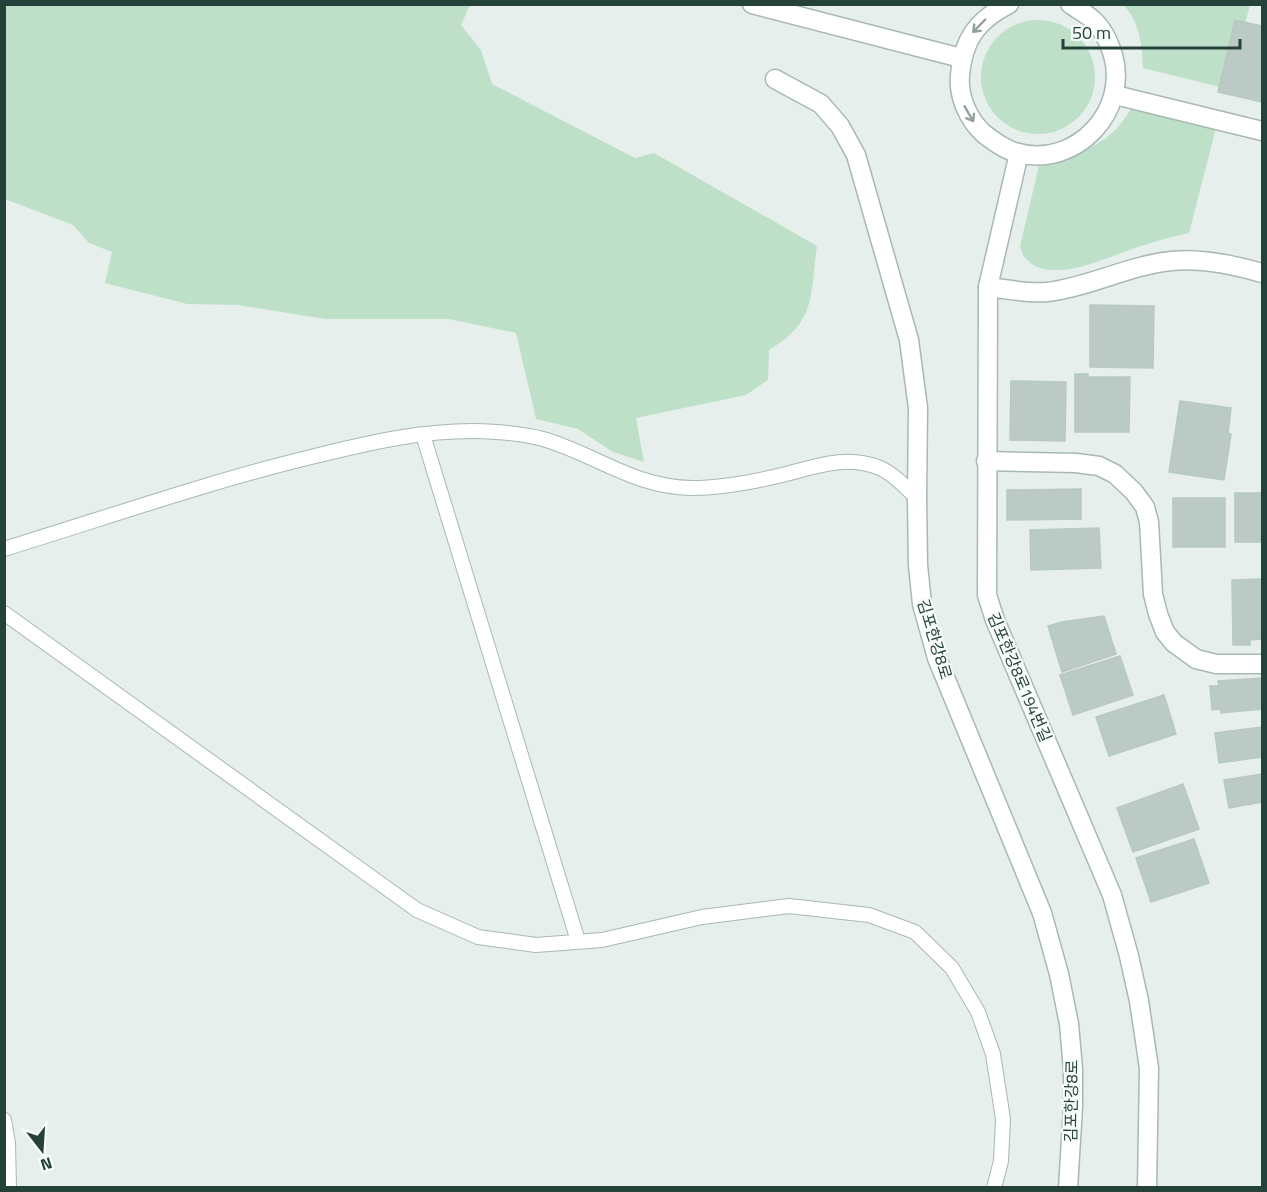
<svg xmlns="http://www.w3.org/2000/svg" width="1267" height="1192" viewBox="0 0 1267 1192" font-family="'Titillium Web','Noto Sans KR',sans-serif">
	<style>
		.green { fill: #bfe0c8 }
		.building { fill: #bbcac4; stroke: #b8c9c2; stroke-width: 1.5 }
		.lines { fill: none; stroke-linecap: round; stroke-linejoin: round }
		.service-casing { stroke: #a8b8b2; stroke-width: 16 }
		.minor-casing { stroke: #a8b8b2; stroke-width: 21 }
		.service { stroke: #fff; stroke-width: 14 }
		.minor { stroke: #fff; stroke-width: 18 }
		.oneway { stroke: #92a09c }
		.labels { text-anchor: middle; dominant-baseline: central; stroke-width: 4.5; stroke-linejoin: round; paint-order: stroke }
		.street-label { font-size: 16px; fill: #24423a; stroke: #f7fbf9 }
	</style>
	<rect width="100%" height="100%" fill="#e6efeb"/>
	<g class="green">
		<path d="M4,5H470L461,25L481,50L492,84L635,158L654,153L817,246C810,295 817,322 769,350L768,380L746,395L636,418L644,462L613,452L578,429L536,419L516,333L449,319H325L238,305L187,304L105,283L112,252L89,243L73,225L5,199Z"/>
		<path d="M1123,5H1250L1228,89L1143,68C1142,46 1140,21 1123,5Z"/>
		<circle cx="1038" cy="77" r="57"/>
		<path d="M1133,106L1216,128L1189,233C1170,237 1153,242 1135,248C1107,257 1051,286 1026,259C1023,256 1021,250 1020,246L1041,157C1066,159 1093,150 1112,133C1120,126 1127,115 1133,106Z"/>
	</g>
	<g class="building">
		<polygon points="1235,20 1262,26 1262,102 1218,92"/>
		<polygon points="1090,305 1154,306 1153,368 1090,367"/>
		<polygon points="1075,374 1088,374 1088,377 1130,377 1129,432 1075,432"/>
		<polygon points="1011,381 1066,382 1065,441 1010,440"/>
		<polygon points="1180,401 1231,408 1228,433 1231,434 1224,480 1169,472"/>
		<polygon points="1081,489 1081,519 1007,520 1007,490"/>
		<rect x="1235" y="493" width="27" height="49"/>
		<rect x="1173" y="498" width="52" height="49"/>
		<polygon points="1099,528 1101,568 1031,570 1030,530"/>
		<polygon points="1262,579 1262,639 1250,640 1250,645 1233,645 1232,580"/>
		<polygon points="1104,616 1116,654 1062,672 1048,626 1062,622"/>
		<polygon points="1120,656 1133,695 1073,715 1060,675"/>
		<polygon points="1262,678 1262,709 1221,713 1221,709 1212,710 1210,686 1219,686 1218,681"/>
		<polygon points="1164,695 1176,734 1109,756 1096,717"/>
		<polygon points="1262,727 1262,757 1219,763 1215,733"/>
		<polygon points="1262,774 1262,802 1229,808 1224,780"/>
		<polygon points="1183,784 1199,829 1133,852 1117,808"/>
		<polygon points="1194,839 1209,883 1151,902 1136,858"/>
	</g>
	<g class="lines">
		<g class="service-casing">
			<g id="service">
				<polyline points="423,435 578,941"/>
				<path d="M4,549C105,518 205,483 307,458C367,443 433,427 496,432C511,433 529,435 543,439C595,454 633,487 692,488C722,488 753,482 782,475C815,467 846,454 880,468C894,474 905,487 917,498"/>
				<polyline points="4,613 417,910 478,937 536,945 602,940 702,917 789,906 869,915 915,932 952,968 978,1012 993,1054 1003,1119 1001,1161 994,1188"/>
				<polyline points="4,1120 8,1143 9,1188"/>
			</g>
		</g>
		<g class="minor-casing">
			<g id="minor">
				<polyline points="752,4 961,58"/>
				<path d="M1009,4C977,20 963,40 960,75C958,96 968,119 983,133C994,142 1005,150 1018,153C1076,168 1129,111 1113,55C1109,42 1103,29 1093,20C1087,14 1077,9 1070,4"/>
				<polyline points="775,79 821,104 840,126 856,155 909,340 918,408 917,498 918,565 922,604 937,658 1042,913 1059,974 1069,1024 1073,1069 1073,1107 1068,1188"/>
				<polyline points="1115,95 1262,131"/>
				<polyline points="1019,153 988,287 987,595 995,620 1112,895 1129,956 1139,1001 1149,1068 1147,1188"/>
				<path d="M988,287C1007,289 1028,294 1047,292C1090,287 1129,265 1172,261C1201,258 1234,265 1262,273"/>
				<polyline points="986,461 1076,463 1099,466 1115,474 1134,492 1145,507 1149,522 1153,594 1158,614 1165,632 1174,643 1196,659 1216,664 1262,664"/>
			</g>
		</g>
		<use href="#service" class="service"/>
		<use href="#minor" class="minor"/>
	</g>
	<defs><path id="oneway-shaft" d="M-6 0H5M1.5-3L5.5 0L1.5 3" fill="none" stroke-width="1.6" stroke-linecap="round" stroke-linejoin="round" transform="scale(1.5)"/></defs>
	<g class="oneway">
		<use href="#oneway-shaft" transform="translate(979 26) rotate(134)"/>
		<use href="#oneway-shaft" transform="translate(969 114) rotate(60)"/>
	</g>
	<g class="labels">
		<g class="street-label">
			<text transform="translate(935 639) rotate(73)">김포한강8로</text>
			<text transform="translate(1020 677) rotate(67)">김포한강8로194번길</text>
			<text transform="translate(1071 1101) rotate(-89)">김포한강8로</text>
		</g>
	</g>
	<rect width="1267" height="1192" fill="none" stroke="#24423a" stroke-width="12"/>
	<g transform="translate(42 1150) rotate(163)" stroke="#f7fbf9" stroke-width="4.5" paint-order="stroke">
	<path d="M0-4.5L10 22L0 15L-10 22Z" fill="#24423a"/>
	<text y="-9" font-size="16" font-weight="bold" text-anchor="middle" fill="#24423a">N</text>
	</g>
	<path d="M1063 39v9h177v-9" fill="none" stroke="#24423a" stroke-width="3"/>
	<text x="1072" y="39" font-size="18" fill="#24423a" stroke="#f7fbf9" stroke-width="4.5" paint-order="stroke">50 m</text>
</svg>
